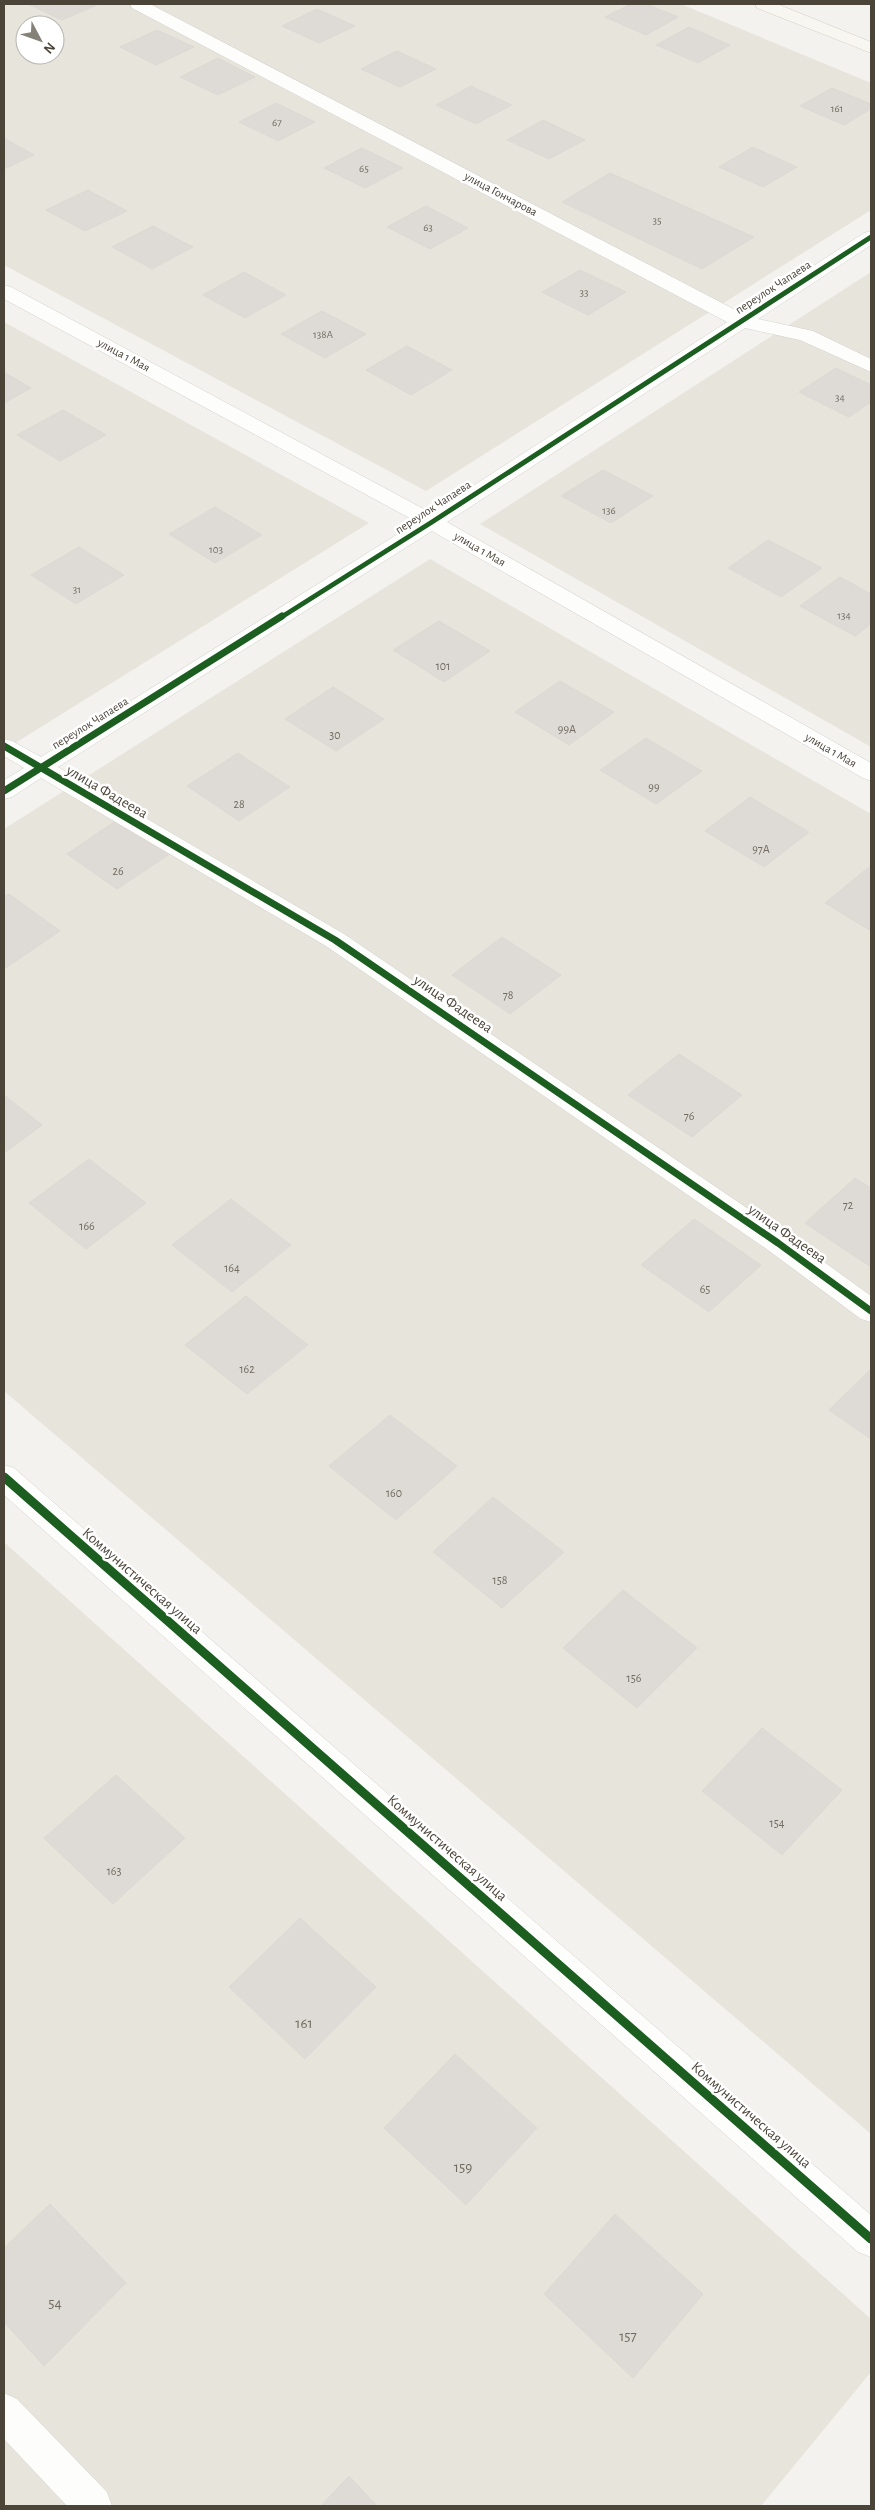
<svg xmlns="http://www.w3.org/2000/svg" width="875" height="2510" viewBox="0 0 875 2510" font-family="'Alegreya Sans',sans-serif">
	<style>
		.residential { fill: #e7e4dc; fill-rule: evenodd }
		.building { fill: #dedbd6; stroke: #dcd9d4 }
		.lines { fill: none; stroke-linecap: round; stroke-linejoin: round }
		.street-casing { stroke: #d2d0cb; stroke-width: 1 }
		.secondary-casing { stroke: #d3cfc5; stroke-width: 1 }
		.street { fill: #fdfdfc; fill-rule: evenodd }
		.secondary { fill: #f7f6f1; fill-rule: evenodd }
		.cycleway-far2-casing { stroke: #fff; stroke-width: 7 }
		.cycleway-far1-casing { stroke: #fff; stroke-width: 10 }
		.cycleway-casing { stroke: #fff; stroke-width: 12 }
		.cycleway-far2 { stroke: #1b5e20; stroke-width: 5 }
		.cycleway-far1 { stroke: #1b5e20; stroke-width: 7 }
		.cycleway { stroke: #1b5e20; stroke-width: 9 }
		.labels { text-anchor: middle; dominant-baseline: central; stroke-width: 5; stroke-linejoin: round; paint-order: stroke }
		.far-number-label { font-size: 11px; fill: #706a61 }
		.far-street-label { font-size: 12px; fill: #4b4439; stroke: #fff }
		.number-label { font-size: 12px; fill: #706a61 }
		.street-label { font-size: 15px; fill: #4b4439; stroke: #fff }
		.near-number-label { font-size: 15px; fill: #706a61 }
	</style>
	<rect width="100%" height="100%" fill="#f4f2ee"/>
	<g class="residential">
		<path d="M4,4H681L871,83V210L426,491L4,265ZM25,25H55V55H25Z"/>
		<polygon points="871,272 871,747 480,524"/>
		<polygon points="4,322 369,523 4,750"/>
		<polygon points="430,559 871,814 871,2134 4,1391 4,829"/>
		<polygon points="4,1542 871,2319 871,2372 761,2506 4,2506"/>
	</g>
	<g class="building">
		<polygon points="28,4 99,4 62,20"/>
		<polygon points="631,4 646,4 678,17 646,35 605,17"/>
		<polygon points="317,9 355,26 319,43 282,26"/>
		<polygon points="689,27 730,45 698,63 656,45"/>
		<polygon points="157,30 194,47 156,65 120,47"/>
		<polygon points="397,51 436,69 400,87 361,69"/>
		<polygon points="218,58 255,77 218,95 180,77"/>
		<polygon points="471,86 512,105 476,124 436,105"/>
		<polygon points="832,88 871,104 871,109 844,125 800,106"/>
		<polygon points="276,103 315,122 278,141 239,122"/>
		<polygon points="543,120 585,140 549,159 507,140"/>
		<polygon points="4,138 34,155 4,169"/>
		<polygon points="753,147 797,167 763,187 719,167"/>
		<polygon points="362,148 403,168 365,188 324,168"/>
		<polygon points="610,173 754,237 702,269 562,202"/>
		<polygon points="88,190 127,211 85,231 46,210"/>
		<polygon points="426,206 468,228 430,249 387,227"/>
		<polygon points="153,226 193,247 152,269 112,247"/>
		<polygon points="580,270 626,292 588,315 542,292"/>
		<polygon points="244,272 286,295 245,318 203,295"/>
		<polygon points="322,311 366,334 325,358 281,334"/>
		<polygon points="407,346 452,370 411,395 366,370"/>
		<polygon points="836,368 871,385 871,402 849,417 799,392"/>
		<polygon points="4,372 31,388 4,403"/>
		<polygon points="63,410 106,435 60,461 17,435"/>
		<polygon points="603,470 653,496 611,523 561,496"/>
		<polygon points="215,507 262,535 215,563 169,534"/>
		<polygon points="768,540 822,568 781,597 728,568"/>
		<polygon points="79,547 124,575 76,604 31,575"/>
		<polygon points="840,577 871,594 871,624 855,636 800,606"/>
		<polygon points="439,621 490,651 444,682 393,650"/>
		<polygon points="560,681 614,712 569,745 515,712"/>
		<polygon points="333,687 384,719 336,751 285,719"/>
		<polygon points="646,738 702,771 656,804 600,770"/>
		<polygon points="238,753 290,787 239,821 187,786"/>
		<polygon points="750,797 809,832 764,867 705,831"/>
		<polygon points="120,818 171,853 117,889 67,854"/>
		<polygon points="869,867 871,868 871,931 825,903"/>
		<polygon points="9,894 60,931 4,969 4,897"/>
		<polygon points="502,937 561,975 510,1014 452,975"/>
		<polygon points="679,1054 742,1095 692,1137 628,1095"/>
		<polygon points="4,1095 42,1125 4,1153"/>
		<polygon points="89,1159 146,1203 86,1249 29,1203"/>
		<polygon points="855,1178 871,1188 871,1267 805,1223"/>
		<polygon points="231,1199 291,1245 232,1292 172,1245"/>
		<polygon points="694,1219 761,1265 709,1312 641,1265"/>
		<polygon points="246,1296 308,1345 247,1394 185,1345"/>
		<polygon points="871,1369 871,1439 829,1410"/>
		<polygon points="390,1415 457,1466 396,1520 329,1466"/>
		<polygon points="493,1497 564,1552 502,1608 433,1552"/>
		<polygon points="623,1590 697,1648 637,1708 563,1648"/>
		<polygon points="762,1728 842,1790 782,1855 702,1791"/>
		<polygon points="116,1775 185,1838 113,1904 44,1838"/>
		<polygon points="300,1918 376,1987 305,2059 229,1987"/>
		<polygon points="455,2054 537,2128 466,2205 384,2128"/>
		<polygon points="50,2204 126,2283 44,2366 4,2322 4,2248"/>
		<polygon points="615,2214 703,2294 633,2378 544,2294"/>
		<polygon points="349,2476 377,2506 321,2506"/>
	</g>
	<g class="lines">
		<g class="street-casing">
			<g id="street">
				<polygon points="130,4 150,4 741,313 864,233 871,231 871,245 758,319 813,331 871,359 871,372 800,340 745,328 447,522 871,763 871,781 863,778 432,531 58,767 344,934 788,1236 871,1296 871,1322 861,1319 768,1250 326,946 41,778 12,797 4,799 4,780 24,768 4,756 4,739 12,741 41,757 417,522 4,299 4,285 11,287 431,513 727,322 132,8"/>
				<polygon points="4,1465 14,1468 871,2215 871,2257 858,2252 4,1495"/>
				<polygon points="4,2393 17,2399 107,2492 112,2506 67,2506 4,2439"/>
			</g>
		</g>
		<g class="secondary-casing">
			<polygon id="secondary" points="755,4 777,4 871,42 871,53 757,8"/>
		</g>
		<use href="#street" class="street"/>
		<use href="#secondary" class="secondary"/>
		<g class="cycleway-far2-casing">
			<polyline id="cycleway-far2" points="280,618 432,522 871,237"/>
		</g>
		<g class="cycleway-far1-casing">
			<g id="cycleway-far1">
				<polyline points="4,746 335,940 778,1243 871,1311"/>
				<polyline points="4,791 282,616"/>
			</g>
		</g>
		<g class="cycleway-casing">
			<polyline id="cycleway" points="4,1477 871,2239"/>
		</g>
		<use href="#cycleway-far2" class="cycleway-far2"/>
		<use href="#cycleway-far1" class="cycleway-far1"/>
		<use href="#cycleway" class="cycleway"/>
	</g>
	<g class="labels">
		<g class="far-number-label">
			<text x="837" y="108">161</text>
			<text x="277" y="122">67</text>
			<text x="364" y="168">65</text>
			<text x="657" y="220">35</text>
			<text x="428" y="227">63</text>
			<text x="584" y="292">33</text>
			<text x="323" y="334">138А</text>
			<text x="840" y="397">34</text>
			<text x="609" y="510">136</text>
			<text x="216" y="549">103</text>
			<text x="77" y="589">31</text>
			<text x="844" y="615">134</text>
		</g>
		<g class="far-street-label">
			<text transform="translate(501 194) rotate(28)">улица Гончарова</text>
			<text transform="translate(773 287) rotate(-33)">переулок Чапаева</text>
			<text transform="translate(124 355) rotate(28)">улица 1 Мая</text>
			<text transform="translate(433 507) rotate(-33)">переулок Чапаева</text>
			<text transform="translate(480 549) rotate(30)">улица 1 Мая</text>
			<text transform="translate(90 723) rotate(-32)">переулок Чапаева</text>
			<text transform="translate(831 750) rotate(30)">улица 1 Мая</text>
		</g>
		<g class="number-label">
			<text x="443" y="666">101</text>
			<text x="567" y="729">99А</text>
			<text x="335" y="735">30</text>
			<text x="654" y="787">99</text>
			<text x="239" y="804">28</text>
			<text x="761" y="849">97А</text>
			<text x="118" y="871">26</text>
			<text x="508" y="995">78</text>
			<text x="689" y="1116">76</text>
			<text x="848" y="1205">72</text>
			<text x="87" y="1226">166</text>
			<text x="232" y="1268">164</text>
			<text x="705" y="1289">65</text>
			<text x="247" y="1369">162</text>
			<text x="394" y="1493">160</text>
			<text x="500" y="1580">158</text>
			<text x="634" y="1678">156</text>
			<text x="777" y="1823">154</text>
			<text x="114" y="1871">163</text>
		</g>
		<g class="street-label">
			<text transform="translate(107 792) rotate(30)">улица Фадеева</text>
			<text transform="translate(453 1004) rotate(34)">улица Фадеева</text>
			<text transform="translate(787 1234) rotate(35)">улица Фадеева</text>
			<text transform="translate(142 1581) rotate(41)">Коммунистическая улица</text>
			<text transform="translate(447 1848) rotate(41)">Коммунистическая улица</text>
			<text transform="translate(751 2115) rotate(41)">Коммунистическая улица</text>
		</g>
		<g class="near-number-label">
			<text x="304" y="2023">161</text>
			<text x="463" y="2167">159</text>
			<text x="55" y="2303">54</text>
			<text x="628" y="2336">157</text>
		</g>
	</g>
	<rect width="875" height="2510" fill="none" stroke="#4b4439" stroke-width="10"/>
	<g transform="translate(40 40) rotate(131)"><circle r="24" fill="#ffffff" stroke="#b7b4b0"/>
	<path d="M0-4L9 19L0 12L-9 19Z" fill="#868178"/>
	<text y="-8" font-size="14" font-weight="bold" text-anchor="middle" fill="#4b4439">N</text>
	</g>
</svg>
